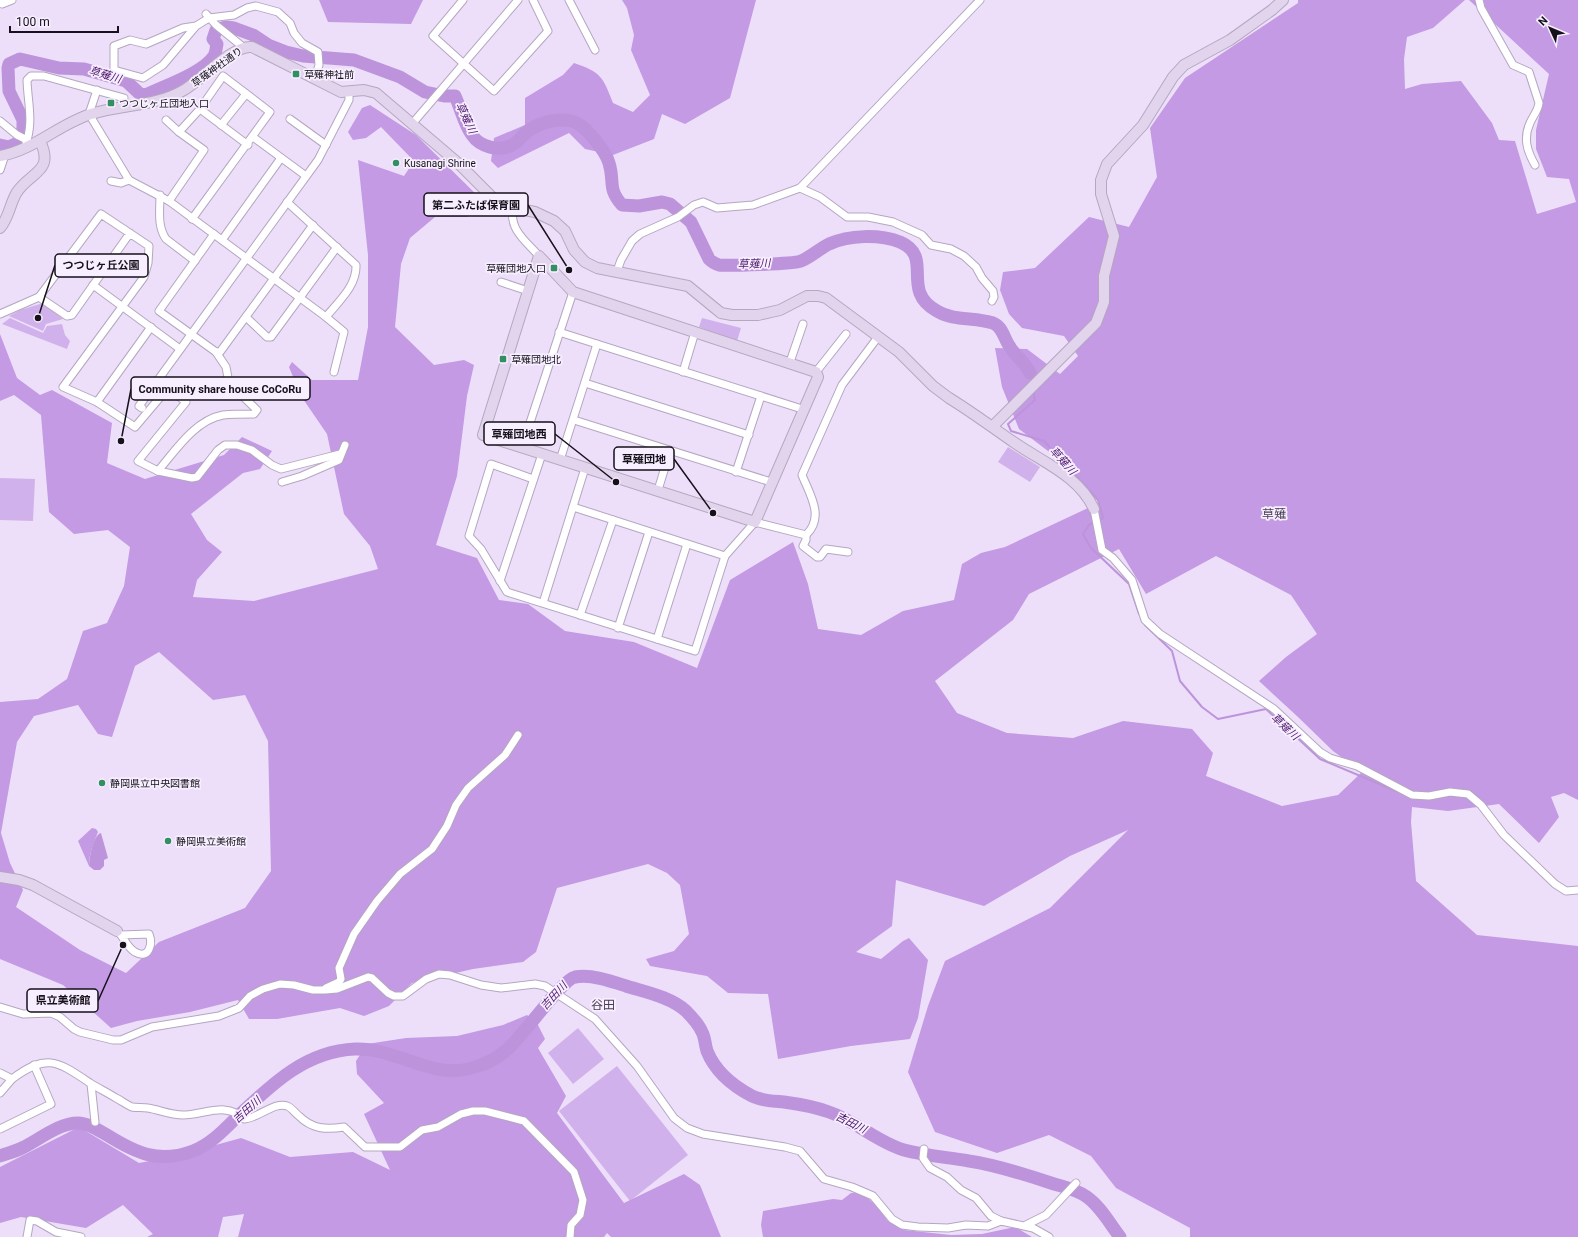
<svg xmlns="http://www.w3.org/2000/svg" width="1578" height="1237" viewBox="0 0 1578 1237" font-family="Roboto,'Noto Sans JP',sans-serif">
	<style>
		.green { fill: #d1b1eb }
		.forest { fill: #c39ae3; fill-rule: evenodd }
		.water { fill: #bd94dc }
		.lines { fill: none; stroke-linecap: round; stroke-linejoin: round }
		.stream { stroke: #bd94dc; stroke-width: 2 }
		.river { stroke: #bd94dc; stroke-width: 13 }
		.street-casing { stroke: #b4a7c0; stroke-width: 9 }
		.secondary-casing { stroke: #b4a7c0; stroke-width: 12 }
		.street { stroke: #fff; stroke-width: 7 }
		.secondary { stroke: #e2d4ec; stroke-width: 10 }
		.poi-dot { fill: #348e64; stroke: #f7efff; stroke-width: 1.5 }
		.labels { text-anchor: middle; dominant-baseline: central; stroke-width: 3.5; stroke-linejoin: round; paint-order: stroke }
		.street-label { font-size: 10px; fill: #16111a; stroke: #f7efff }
		.poi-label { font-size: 10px; fill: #16111a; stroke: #f7efff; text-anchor: start }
		.water-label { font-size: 11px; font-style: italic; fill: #4f196e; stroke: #f7efff }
		.quarter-label { font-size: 12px; fill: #493d53; stroke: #f7efff }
		.leader { fill: none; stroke: #16111a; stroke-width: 1.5 }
		.callout-dot { fill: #16111a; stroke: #f7efff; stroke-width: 1.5 }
		.callout { fill: #f7efff; stroke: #16111a; stroke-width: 1.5 }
		.callout-label { font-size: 11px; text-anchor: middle; font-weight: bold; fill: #16111a }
	</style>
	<rect width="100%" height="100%" fill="#eddff9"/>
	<g class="green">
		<polygon points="40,304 44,304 63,319 46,324 43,331 9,316 20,310"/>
		<polygon points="10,318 43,333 47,326 62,324 65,335 70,341 67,349 2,324"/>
		<polygon points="702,318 741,328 737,341 699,327"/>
		<polygon points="1008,447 1040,467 1030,482 998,462"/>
		<polygon points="0,478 35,479 33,521 0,520"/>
		<polygon points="578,1028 604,1059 573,1084 548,1053"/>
		<polygon points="617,1066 688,1155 630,1201 559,1111"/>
	</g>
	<g class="forest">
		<polygon points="319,0 423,0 411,24 328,22"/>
		<path d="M622,0H756L730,98L685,124L662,114L654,139L613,155L585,149L569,133L498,168L491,161L494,138L525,125V98L563,75L574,63C601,72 603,77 613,103L633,112L650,95L631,50L634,35L627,8Z"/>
		<path d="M1298,0H1465L1433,28L1407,37L1404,59L1405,89L1422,84L1461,81L1492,123L1499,140L1515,141L1537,214L1576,202L1569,179L1547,177L1536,149V130L1549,74L1469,0H1578V800L1564,793L1551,797L1559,817L1539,843L1499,804L1448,811L1412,807L1411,822L1416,881L1477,935L1578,946V1237H1190V1228L1116,1188L1091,1156L1049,1135L997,1153L935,1132L908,1072L928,1006L945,961L1050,908L1128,830L1070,856L984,906L896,880L892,926L856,952L881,959L903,941L909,938L928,960L918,1018L910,1039L851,1046L778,1059L768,994L728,993L707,976L650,966L646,959L674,951L689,934L680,885L667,873L648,864L557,888L536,952L523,962L473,969L412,983L389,1006L364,1016L340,1008L277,1019H249L238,1000L190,1012L137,1021L111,1028L63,985L0,959V702L38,699L67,679L83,631L107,623L124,586L130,547L108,530L74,534L49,512L41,415L14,395L0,401V334L17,378L40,395L52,390L112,423L107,463L145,479L224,455L242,437L272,451L260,469L243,473L191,514L207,540L222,552L197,580L193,597L254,601L378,569L370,546L344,514L327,434L301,396L289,367L292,362L312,380H358L368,327V255L358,160L404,176L414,161L381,127L366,138L353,140L348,132L362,108L370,105L416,135L485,203L467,217H435L410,238L401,264L395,327L434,365L464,360L474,365L467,396L457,476L436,545L477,558L499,600L528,604L565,631L634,642L697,668L730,580L793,542L808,584L818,629L861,635L903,611L954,600L962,564L981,553L1005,547L1088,508L1100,505L1098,500L1070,473L1069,467L1019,429L1002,387L995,348L1027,349L1060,374L1078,356L1064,336L1022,328L1009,314L1000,290L1003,272L1035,268L1089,217L1129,227L1157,177L1150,128L1185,78L1298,3ZM1119,549L1146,594L1216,556L1291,595L1317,634L1286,657L1259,681L1298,717L1333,751L1362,772L1338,795L1282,806L1206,776L1213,753L1192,729L1123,721L1073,738L1007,733L957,713L935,681L1013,620L1029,594ZM159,652L213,700L245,695L268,741L271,871L245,908L159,942L126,973L80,950L16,907L23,890L10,863L1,833L17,742L34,716L78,705L98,734L112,737L135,666Z"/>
		<path d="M92,828L96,829L98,832C93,844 89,854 89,866L78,841Z"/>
		<polygon points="527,1015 537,1023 545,1039 538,1048 566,1096 557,1113 624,1203 684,1174 700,1185 721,1237 611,1237 607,1233 604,1237 238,1237 244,1214 223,1217 218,1237 147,1237 153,1234 123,1205 86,1228 21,1217 0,1223 0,1167 79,1127 139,1163 176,1156 241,1138 290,1157 353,1152 390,1170 364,1114 384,1103 357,1074 356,1061 367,1044 406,1038 457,1036 503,1025"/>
		<polygon points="851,1193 862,1193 878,1207 887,1220 904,1230 951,1235 982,1234 1015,1227 1032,1237 763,1237 761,1225 763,1211 833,1199 842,1200"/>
	</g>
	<path class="water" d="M101,833L108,858L104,860V866L100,870H94L89,866C89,858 93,835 101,833Z"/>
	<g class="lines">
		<g class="stream">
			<polyline points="1030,373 1032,383"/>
			<polyline points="1033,391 1035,400 1008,424 1011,431 1044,441 1098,500 1103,518 1099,520"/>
			<polyline points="1095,522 1089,525 1083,534 1091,548 1129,584 1139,614"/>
			<polyline points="1145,625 1172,651 1180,681 1202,707 1218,719 1266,709 1320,759 1396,791"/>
		</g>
		<g class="river">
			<path d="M0,145L9,147L20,142L23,128V120L9,91L8,68L9,64L20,59L59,68L84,69L126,81L140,94L146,95C164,86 203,73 214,56C216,53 216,48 217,44L213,39L216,30L226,27L234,28L253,35L268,45L286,52L303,56L354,60L400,77L425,92L444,96H455C461,109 464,124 472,135C480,147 499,152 512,145C519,142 522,135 528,131C540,122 563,116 577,123C588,129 606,152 609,163C615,182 607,188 622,205L639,206L662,202L670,204L691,222L709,259C712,262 715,264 719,265C728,266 794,264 801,261C811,257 819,249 829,244C849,235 879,234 900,242C935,257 899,290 937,311C953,321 975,317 993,323C1003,327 1004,339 1010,347C1016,357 1025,362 1030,373"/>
			<path d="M0,1156C8,1153 17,1151 24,1147C40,1139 59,1123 78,1123C88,1123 98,1130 107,1135C136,1153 159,1164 193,1151C209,1145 222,1132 234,1120C269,1087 304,1051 355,1049C397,1047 433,1082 475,1067C485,1064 496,1059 504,1052C521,1040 561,980 575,977C591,974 611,981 626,986C645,992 671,997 686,1011C691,1016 699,1025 702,1032C705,1037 705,1045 707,1051C715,1071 733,1086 752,1096C762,1101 773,1101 784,1102C799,1104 815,1107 829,1112C856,1121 877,1142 904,1150C926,1156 947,1157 969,1161C996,1165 1024,1174 1051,1183C1063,1187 1076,1189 1087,1197C1100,1206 1110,1224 1120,1237"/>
		</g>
		<g class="street-casing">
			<g id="street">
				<polyline points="463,0 433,36 494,91 548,31 533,0"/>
				<polyline points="569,0 595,50"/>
				<path d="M1479,0L1481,8L1513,65L1529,72L1539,103C1538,111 1533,116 1530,123C1523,138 1527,151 1535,165"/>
				<polyline points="0,3 2,4 12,0"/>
				<polyline points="206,14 216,25 243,47"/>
				<polyline points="196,26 183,28 146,44 130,40 114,46 114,70 143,78 163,65 196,26 209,18 234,15 247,8 256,6 278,12 290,23 294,33 302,43 318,52 319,65 315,78"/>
				<polyline points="97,90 89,114 129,180 169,201 326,317 344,332 334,372"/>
				<polyline points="200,109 248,145"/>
				<polyline points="290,119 326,145"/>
				<polyline points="166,120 179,132"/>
				<polyline points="0,121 17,135 27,140"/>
				<polyline points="412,124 518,0"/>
				<polyline points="221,125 246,94"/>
				<polyline points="253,137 306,176"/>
				<path d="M25,147C34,121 28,106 27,80L31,76H44L124,98"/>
				<polyline points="0,170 5,155"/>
				<polyline points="111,181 121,183 129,180"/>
				<polyline points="800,188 820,197 847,217 868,217 893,222 922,235 931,245 951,249 964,256 976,267 982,278 993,291 994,297 992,301"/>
				<path d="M160,195C160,210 157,226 166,239L195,261"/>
				<polyline points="169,201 204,150 179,132 200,109 223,76 270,112 192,219"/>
				<path d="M287,202L356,265C357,286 338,302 326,317"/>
				<path d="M513,208C509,230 526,241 539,256"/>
				<path d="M130,233L72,315L67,316L39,297L101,214L149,246L148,263L144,277L63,387L97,402L135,427L168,388L186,402L138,461L158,471C175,451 195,420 223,415C233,414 244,414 254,414L257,410L229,383L226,367L216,352"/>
				<polyline points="214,234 159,311 216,352 220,352 313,225"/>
				<polyline points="222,240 281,158"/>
				<polyline points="617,271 621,260 632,241 640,234 678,217 694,205 703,202 717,208 753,205 800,188 980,0"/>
				<polyline points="501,282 528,291"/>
				<polyline points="93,285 180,349"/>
				<polyline points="0,314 39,297"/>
				<polyline points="246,317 267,337 271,337 337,247"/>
				<polyline points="559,332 802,409"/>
				<polyline points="790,362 803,324"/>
				<polyline points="683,372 695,332"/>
				<polyline points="816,372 846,334"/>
				<polyline points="585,383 749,435"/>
				<polyline points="97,402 151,327"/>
				<polyline points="142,408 139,406 318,160 349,100 349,93"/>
				<polyline points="574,420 771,482"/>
				<polyline points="522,447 573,292"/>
				<polyline points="560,460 597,344"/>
				<polyline points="158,471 192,478 197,477 218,450 225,445 237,445 252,450 272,465 281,469 340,454"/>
				<polyline points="736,472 761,396"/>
				<path d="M533,479L491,464L469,536L481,549L507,592L695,651L725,556L755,522L806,535C825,517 810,495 802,475L842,385L878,337"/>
				<polyline points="282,482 302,476 339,460 345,445"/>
				<polyline points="658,490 670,451"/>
				<polyline points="573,507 725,556"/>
				<polyline points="1094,509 1102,550 1113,558 1132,580 1145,620 1160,634 1274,709 1320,752 1330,758 1357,766 1412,795 1429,796 1450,792 1468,794 1481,805 1504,835 1555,884 1566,891 1578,890"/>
				<polyline points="806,535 806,540 803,546 817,557 820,557 826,549 848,552"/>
				<polyline points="500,581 542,454"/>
				<polyline points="543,603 585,468"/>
				<polyline points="580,615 613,520"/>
				<polyline points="618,628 649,532"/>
				<polyline points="657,639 687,544"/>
				<path d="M117,931L121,935L149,934C153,944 149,960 135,952C129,949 125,941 121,935"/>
				<polyline points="326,988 339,982 341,979 339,968 354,934 377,901 400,874 432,849 447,826 456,805 468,788 505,755 518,735"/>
				<polyline points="0,1007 23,1014 51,1013 60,1017 74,1029 80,1032 113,1040 121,1040 152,1027 219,1016 239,1008 250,996 263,989 280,984 294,985 313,990 325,990 337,989 368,977 372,978 388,993 394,996 403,996 426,979 439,974 450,975 481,985 501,988 535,984 545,986 595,1019 637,1066 674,1118 687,1128 703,1134 785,1147 800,1151 824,1179 852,1187 873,1196 892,1219 902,1225 918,1227 948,1228 966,1225 988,1226 1001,1221 1033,1228 1049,1237"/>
				<path d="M0,1073L12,1079C47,1053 57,1061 90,1083C98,1088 108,1093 116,1098C122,1101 127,1105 132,1107C137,1108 143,1107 148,1108C160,1110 170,1115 183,1115C204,1115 226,1101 244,1119C257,1119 275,1101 287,1106C291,1107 295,1113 299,1116C312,1129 326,1130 344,1127L365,1147H400L422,1130L438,1127L461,1114L473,1111H485L524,1121L574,1172L583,1200L580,1215L571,1225L570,1237"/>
				<polyline points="91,1084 95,1122"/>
				<polyline points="0,1093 12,1079"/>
				<polyline points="0,1129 51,1104 34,1065"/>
				<polyline points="924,1149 923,1158 930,1168 947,1177 961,1190 976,1198 991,1216 1001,1221"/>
				<polyline points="1026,1225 1046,1215 1076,1183"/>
				<polyline points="27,1237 30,1220 37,1221 56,1232 81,1237"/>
			</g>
		</g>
		<g class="secondary-casing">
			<g id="secondary">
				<path d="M0,156C34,150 59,124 91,114C122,104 155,107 184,90C202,80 232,45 252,47L341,92L364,90L376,93L458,163L496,201L504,206L535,212L554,221L565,231L574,250L585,262L597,268L688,286L716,309L721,313L732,315H758L780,310L807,296H818L826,298L899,352L933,386L949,398C972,412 993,428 1015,443C1044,463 1079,476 1094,509"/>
				<path d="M0,228C9,218 10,203 17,192C30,172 55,172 40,141"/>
				<polygon points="539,256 573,292 816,372 818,377 755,522 483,435"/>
				<polyline points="993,426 1096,323 1104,302 1104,276 1114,236 1101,194 1101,180 1107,164 1143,125 1173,77 1184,65 1230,40 1272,10 1283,0"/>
				<polyline points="0,877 19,880 33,885 117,931"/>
			</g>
		</g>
		<use href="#street" class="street"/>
		<use href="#secondary" class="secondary"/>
	</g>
	<g class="poi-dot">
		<rect x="292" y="70" width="8" height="8" rx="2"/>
		<rect x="107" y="99" width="8" height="8" rx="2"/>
		<circle cx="396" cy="163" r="4"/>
		<rect x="550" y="264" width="8" height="8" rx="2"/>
		<rect x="499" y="355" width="8" height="8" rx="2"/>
		<circle cx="102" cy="783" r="4"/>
		<circle cx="168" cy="841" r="4"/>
	</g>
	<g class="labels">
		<g class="street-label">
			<text transform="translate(217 67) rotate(-36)">草薙神社通り</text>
		</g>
		<g class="poi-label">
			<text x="304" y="74">草薙神社前</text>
			<text x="119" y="103">つつじヶ丘団地入口</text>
			<text x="404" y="163">Kusanagi Shrine</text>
			<text x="546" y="268" text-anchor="end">草薙団地入口</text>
			<text x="511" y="359">草薙団地北</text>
			<text x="110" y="783">静岡県立中央図書館</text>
			<text x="176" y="841">静岡県立美術館</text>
		</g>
		<g class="water-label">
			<text transform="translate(105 75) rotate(16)">草薙川</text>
			<text transform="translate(466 118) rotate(65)">草薙川</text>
			<text transform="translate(754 264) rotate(-2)">草薙川</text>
			<text transform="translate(1063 461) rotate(48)">草薙川</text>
			<text transform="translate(1285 727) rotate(43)">草薙川</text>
			<text transform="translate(554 996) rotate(-47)">吉田川</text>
			<text transform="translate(247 1110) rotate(-42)">吉田川</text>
			<text transform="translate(851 1123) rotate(27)">吉田川</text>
		</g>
		<g class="quarter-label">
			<text x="1274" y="514">草薙</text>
			<text x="603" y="1005">谷田</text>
		</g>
	</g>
	<path class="leader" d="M569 270L528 205M38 318L55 265M121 441L131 389M616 482L555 434M713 513L674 459M123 945L98 1001"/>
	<g class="callout-dot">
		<circle cx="569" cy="270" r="4"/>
		<circle cx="38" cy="318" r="4"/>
		<circle cx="121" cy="441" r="4"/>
		<circle cx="616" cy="482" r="4"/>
		<circle cx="713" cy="513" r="4"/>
		<circle cx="123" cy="945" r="4"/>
	</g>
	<g class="callout">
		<rect x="424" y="193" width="104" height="23" rx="4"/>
		<rect x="55" y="254" width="93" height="23" rx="4"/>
		<rect x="131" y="377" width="179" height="23" rx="4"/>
		<rect x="484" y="422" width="71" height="23" rx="4"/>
		<rect x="614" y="447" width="60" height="23" rx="4"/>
		<rect x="27" y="989" width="71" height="23" rx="4"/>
	</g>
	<g class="callout-label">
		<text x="476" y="209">第二ふたば保育園</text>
		<text x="101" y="269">つつじヶ丘公園</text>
		<text x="220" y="393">Community share house CoCoRu</text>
		<text x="519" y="438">草薙団地西</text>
		<text x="644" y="463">草薙団地</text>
		<text x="63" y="1004">県立美術館</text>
	</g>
	<g transform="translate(1550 28) rotate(314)" stroke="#f7efff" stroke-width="3" paint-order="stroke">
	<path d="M0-3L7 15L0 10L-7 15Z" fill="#16111a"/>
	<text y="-6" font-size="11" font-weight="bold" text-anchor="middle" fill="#16111a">N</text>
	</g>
	<path d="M10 26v6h108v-6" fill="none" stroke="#16111a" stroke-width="2"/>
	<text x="16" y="26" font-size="12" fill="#16111a" stroke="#f7efff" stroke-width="3" paint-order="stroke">100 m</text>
</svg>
